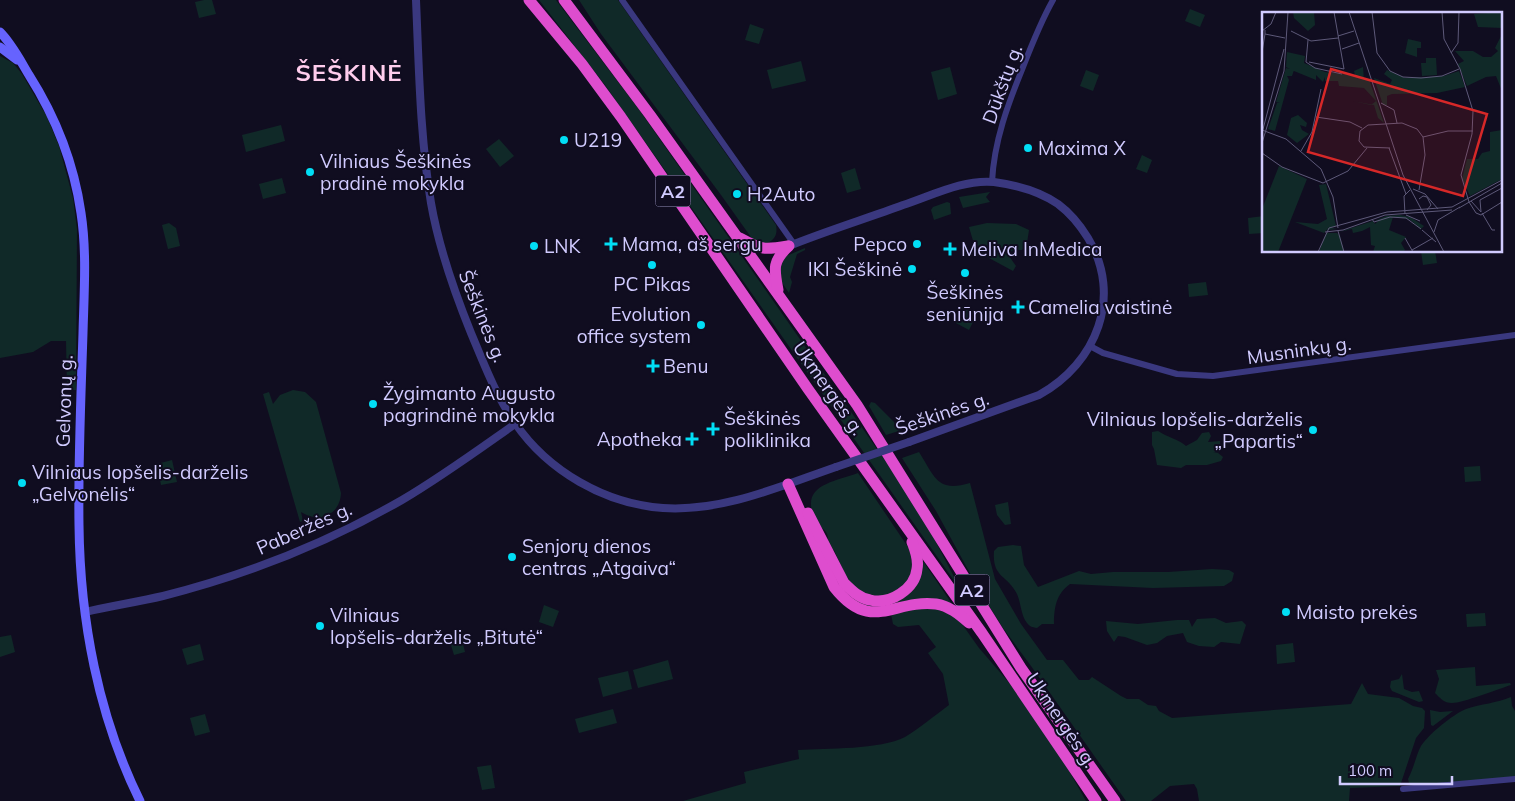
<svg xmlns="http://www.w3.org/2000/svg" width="1515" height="801" viewBox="0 0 1515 801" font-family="Mulish,sans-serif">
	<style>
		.green { fill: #102928 }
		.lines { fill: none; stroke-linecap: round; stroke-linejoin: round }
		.minor { stroke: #3a387f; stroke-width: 6 }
		.tertiary { stroke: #3a387f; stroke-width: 8 }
		.secondary { stroke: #6663fe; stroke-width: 9 }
		.trunk { stroke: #de4dce; stroke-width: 11 }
		.tertiary-bridge { stroke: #3a387f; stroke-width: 8 }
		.poi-dot { fill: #01def5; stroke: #100d20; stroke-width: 2 }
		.labels { text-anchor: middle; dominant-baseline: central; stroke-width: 4; stroke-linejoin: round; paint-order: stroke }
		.shield { fill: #100d20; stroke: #9792bc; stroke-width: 1 }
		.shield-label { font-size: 18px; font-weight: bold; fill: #d1cbff }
		.street-label { font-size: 19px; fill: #d1cbff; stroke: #100d20 }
		.poi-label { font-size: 19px; fill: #d1cbff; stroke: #100d20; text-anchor: start }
		.district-label { font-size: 24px; font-weight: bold; letter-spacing: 1px; fill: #ffcded; stroke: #100d20 }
		.inset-road { fill: none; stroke: #5d5979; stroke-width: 1 }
		.view { fill: #d62828; fill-opacity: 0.15; stroke: #d62828; stroke-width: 2.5 }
		.inset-edge { fill: none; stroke: #d1cbff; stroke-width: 2.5 }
	</style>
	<rect width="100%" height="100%" fill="#100d20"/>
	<g class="green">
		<polygon points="204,0 212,0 216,14 199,18 195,2"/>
		<polygon points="539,0 556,0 640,111 917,506 962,592 605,85"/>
		<path d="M579,0H618L776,225C778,236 774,240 764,245L753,240L721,195L601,34Z"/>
		<polygon points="1190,9 1205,15 1200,27 1185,21"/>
		<polygon points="750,24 764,29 759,44 745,40"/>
		<polygon points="0,56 13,63 22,74 47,117 59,146 73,198 77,229 76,390 67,390 66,341 51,341 33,352 0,358"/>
		<polygon points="801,61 806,81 772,89 767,70"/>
		<polygon points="950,67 957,94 938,100 931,72"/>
		<polygon points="1086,70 1099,75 1093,91 1080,86"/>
		<polygon points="281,125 285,141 246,152 242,135"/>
		<polygon points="499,139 514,156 500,167 486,149"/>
		<polygon points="1142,155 1152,160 1147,173 1136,169"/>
		<polygon points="855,168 861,189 847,193 841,173"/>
		<polygon points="282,178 286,193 263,199 259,184"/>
		<polygon points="990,192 986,197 990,202 963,208 959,197"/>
		<polygon points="947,202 950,203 951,214 934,220 931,210 933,207"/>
		<polygon points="1264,216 1264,233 1249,234 1248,218"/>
		<polygon points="169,223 176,228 180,246 168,249 162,225"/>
		<polygon points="987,223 1016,224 1029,230 1027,243 1022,250 1014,250 1010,252 1009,256 1016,266 1013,271 976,251 969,227"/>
		<polygon points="805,248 805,250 797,254 790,277 792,282 789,293 781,281 777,266 784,257"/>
		<polygon points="1421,251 1435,251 1437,263 1423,265"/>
		<polygon points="1206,282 1208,295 1189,297 1188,284"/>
		<polygon points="962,306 977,314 969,330 954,322"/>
		<path d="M293,390L305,392L316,402L341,493C340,515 319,524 301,512L303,521L300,522L263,394L269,392L273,404L280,395Z"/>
		<polygon points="871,402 875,403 902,430 886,435 869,406"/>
		<path d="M1158,431C1167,437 1178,439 1186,446L1197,440L1202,433L1209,432L1211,436L1208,442L1220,441V452L1213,453H1218L1223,457L1221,461L1207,465H1186L1181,468L1157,465L1154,449L1152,445V432Z"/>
		<path d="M919,452C935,477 937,493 970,483L995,579L1021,624L1047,660H1063L1079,680H1089L1092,677L1121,696L1127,699H1139L1148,705L1156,706L1159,711L1172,718L1351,704L1362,683L1368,694L1399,698L1413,706L1422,708L1425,711L1424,728L1416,738L1400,786L1350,788L1349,801H1199L1197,789L1194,784L1170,786L1151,801H1126L1031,666L1003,628L978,588L936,511L902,458Z"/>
		<polygon points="172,460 177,482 161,485 157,464"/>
		<polygon points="1480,466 1481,481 1465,482 1464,467"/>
		<path d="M858,473L910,550L913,567L910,578L901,588L882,598L864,596L855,588L845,574L834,550H831L828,547C828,540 829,533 823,529C819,525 820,529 817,524C797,485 831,483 858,473Z"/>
		<polygon points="1008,502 1011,524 1005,525 997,515 995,505"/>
		<path d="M1013,545L1021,546L1024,565L1038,587L1079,571L1091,574L1113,572H1168L1212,569L1229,570L1234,573L1232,581L1224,586L1153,588L1070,584C1056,594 1054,608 1054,624H1042L1037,628C1032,627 1030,627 1027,623C1021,616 1021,603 1017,594C1007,574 992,578 994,551L998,547Z"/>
		<polygon points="923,561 952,604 871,608 856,602 846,592 895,603 906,595"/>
		<polygon points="544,605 559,611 553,627 539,622"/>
		<path d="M923,608H934L957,617L979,648L1011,685L1068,769L1086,801H683L746,783L744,772L799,759L798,750C827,748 880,750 905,737C920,728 934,716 949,705L943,674L928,653L936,647L919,625L898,627L893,624L891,614Z"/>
		<polygon points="1485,613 1486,626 1467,627 1466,614"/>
		<polygon points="1215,618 1226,623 1242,621 1246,625 1240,644 1221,642 1214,647 1199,646 1187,642 1183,633 1167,636 1157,643 1147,645 1125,637 1118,636 1114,642 1107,631 1106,621 1138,624 1177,620 1189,620 1192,627 1197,619"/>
		<polygon points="460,632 465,652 454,655 448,636"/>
		<polygon points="11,635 15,652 0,657 0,637"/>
		<polygon points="1293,643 1295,662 1277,664 1276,645"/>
		<polygon points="200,644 204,660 187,665 182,649"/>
		<polygon points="668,660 673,679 638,688 633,670"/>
		<path d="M1475,667L1476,686L1510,683L1511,685C1498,689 1463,703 1452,703C1444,703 1440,698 1435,693L1439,679L1436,670Z"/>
		<polygon points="628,671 632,689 603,697 598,678"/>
		<polygon points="1402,674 1404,689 1412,692 1419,691 1423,701 1419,702 1392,691 1390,687 1391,681 1399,679"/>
		<path d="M1511,697L1512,706L1515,711V777L1410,787L1408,779C1414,768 1416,755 1421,746C1429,734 1452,715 1466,709C1481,704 1497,703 1511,697Z"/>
		<polygon points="613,709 617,723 579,733 575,719"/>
		<polygon points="1430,710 1440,712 1453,711 1433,726 1431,725"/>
		<polygon points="205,714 210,732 195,736 190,718"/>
		<polygon points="491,765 495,788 482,790 477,767"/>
	</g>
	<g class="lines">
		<g class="minor">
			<polyline points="622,0 794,244"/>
			<path d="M992,182C994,141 1008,104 1023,67C1032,44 1041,21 1053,0"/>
			<polyline points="1090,346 1103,353 1177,374 1213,376 1515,335"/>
			<polyline points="1403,789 1515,779"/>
		</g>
		<g class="tertiary">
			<path d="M416,0C419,68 420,137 431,203C439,249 454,291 471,333C484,364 496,396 515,423C548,471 605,504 663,508C723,512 781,486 836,467"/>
			<path d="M789,246C826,231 865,219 903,205C931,196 963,179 994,182C1016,185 1039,191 1058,204C1070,213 1080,225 1088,238C1123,296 1097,363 1039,395L909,442"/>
			<path d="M85,612C111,606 137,602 163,596C246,575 327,543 402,500C441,477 478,450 515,424"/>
		</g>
		<g class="secondary">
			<path d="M0,32C12,44 20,60 29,75C55,116 74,164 81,213C87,252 84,293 83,333C81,397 78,461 79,525C80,619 98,716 140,801"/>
			<polyline points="0,47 17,60"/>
		</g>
		<g class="trunk">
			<polyline points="529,0 582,64 621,117 808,389 982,633 1096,801"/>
			<polyline points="564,0 650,115 857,405 1021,668 1115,801"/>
			<path d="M740,238C762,250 764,250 788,246"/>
			<path d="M778,290C774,269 772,261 789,246"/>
			<path d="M788,484L834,587C871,634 893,599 936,604C949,606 959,614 969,623"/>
			<path d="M808,513L844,583C852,591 859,598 870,600C890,605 915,589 917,569C919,559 915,550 912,542"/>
		</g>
		<polyline class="tertiary-bridge" points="836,467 909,442"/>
	</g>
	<g class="poi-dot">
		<circle cx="564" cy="140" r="5"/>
		<circle cx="1028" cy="148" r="5"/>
		<circle cx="310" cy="172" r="5"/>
		<circle cx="737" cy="194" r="5"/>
		<path d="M608.5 236.5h5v5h5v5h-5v5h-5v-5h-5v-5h5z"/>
		<circle cx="917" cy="244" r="5"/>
		<circle cx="534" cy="246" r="5"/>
		<path d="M947.5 241.5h5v5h5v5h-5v5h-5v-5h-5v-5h5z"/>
		<circle cx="652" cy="265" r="5"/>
		<circle cx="912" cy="269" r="5"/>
		<circle cx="965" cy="273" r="5"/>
		<path d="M1015.5 299.5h5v5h5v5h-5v5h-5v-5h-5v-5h5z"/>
		<circle cx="701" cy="325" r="5"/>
		<path d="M650.5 358.5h5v5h5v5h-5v5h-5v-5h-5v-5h5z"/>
		<circle cx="373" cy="404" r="5"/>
		<path d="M710.5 421.5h5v5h5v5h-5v5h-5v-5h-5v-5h5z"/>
		<circle cx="1313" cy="430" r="5"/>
		<path d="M689.5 431.5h5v5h5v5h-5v5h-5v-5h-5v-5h5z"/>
		<circle cx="22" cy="483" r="5"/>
		<circle cx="512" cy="557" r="5"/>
		<circle cx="1286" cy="612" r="5"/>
		<circle cx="320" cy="626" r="5"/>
	</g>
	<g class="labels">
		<g class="shield">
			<rect x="655.5" y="175.5" width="35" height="31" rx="4"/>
			<rect x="954.5" y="574.5" width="35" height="31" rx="4"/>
		</g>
		<g class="shield-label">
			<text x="673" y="191">A2</text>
			<text x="972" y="590">A2</text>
		</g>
		<g class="street-label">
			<text transform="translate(1002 84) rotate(-70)">Dūkštų g.</text>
			<text transform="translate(483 316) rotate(68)">Šeškinės g.</text>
			<text transform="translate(1299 350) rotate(-8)">Musninkų g.</text>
			<text transform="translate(829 388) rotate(55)">Ukmergės g.</text>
			<text transform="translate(64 401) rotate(-88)">Gelvonų g.</text>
			<text transform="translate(942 413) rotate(-19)">Šeškinės g.</text>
			<text transform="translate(304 528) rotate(-24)">Paberžės g.</text>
			<text transform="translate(1062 720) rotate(56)">Ukmergės g.</text>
		</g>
		<g class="poi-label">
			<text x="574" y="140">U219</text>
			<text x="1038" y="148">Maxima X</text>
			<text x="320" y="161">Vilniaus Šeškinės<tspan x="320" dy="22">pradinė mokykla</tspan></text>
			<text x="747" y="194">H2Auto</text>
			<text x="622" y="244">Mama, aš sergu</text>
			<text x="907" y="244" text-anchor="end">Pepco</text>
			<text x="544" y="246">LNK</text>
			<text x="961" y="249">Meliva InMedica</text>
			<text x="902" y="269" text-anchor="end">IKI Šeškinė</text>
			<text x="652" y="284" text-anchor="middle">PC Pikas</text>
			<text x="965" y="292" text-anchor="middle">Šeškinės<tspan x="965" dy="22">seniūnija</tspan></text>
			<text x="1028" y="307">Camelia vaistinė</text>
			<text x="691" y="314" text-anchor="end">Evolution<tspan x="691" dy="22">office system</tspan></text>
			<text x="663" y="366">Benu</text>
			<text x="383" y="393">Žygimanto Augusto<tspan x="383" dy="22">pagrindinė mokykla</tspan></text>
			<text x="724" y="418">Šeškinės<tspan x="724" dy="22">poliklinika</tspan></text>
			<text x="1303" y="419" text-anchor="end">Vilniaus lopšelis-darželis<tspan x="1303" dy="22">„Papartis“</tspan></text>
			<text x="682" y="439" text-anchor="end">Apotheka</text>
			<text x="32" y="472">Vilniaus lopšelis-darželis<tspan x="32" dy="22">„Gelvonėlis“</tspan></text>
			<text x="522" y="546">Senjorų dienos<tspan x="522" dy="22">centras „Atgaiva“</tspan></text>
			<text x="1296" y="612">Maisto prekės</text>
			<text x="330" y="615">Vilniaus<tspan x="330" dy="22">lopšelis-darželis „Bitutė“</tspan></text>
		</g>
		<g class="district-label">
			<text x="349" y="72">ŠEŠKINĖ</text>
		</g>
	</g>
	<g transform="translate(1262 12)">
		<rect width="240" height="240" fill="#100d20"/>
		<path d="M31,0H52L53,13L46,19L32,6ZM240,0V16L216,15L212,2ZM240,22V79L234,64L224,65L205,74L196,52L202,49L193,39H211L221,45H229L236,39L233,36ZM146,27L159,30V36H155V45L143,41ZM25,40L43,44L42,51L63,60L93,63L92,59L101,55L102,68L107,67L122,111L116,106L112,93L91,89L109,93L114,89L102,76L77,74L76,69H63V65L61,70L54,63V68L32,59L24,55ZM164,46H174L175,63L160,64L159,51H164ZM24,56L32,58L30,64H25L27,68L13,119L6,117L15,91H18L14,90ZM125,58L143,66L182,64L197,59L203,75L175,81L130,82L125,84V93H121L112,66L128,72L130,68L122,62ZM36,103L45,111L44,115L38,113L40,118L47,122L35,131L25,123L29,106ZM240,118V167L208,184L200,167L205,147H216L220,141L228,139V120ZM17,154L45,167L16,240H0V197ZM64,172L74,214L69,216L75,217L65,218L67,215L62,221L33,210L56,212L65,207L57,173ZM138,203L148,205L162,214L159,217L147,207L131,205L127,218L144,225L139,231L143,238L141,240H111L113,234L109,233L108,215L100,219L91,221L90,217L77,220L111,209L113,212L116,209H113L124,204ZM64,221H75L78,224L82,240H57Z" fill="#102928"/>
		<path class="inset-road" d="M87,0L141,163L182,240M110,0L115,41L128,59L141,65L159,66L180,64L197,57M180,0L182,27L198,57L211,99L210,122L199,163L207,190M3,18V22L23,26M0,19L9,12L14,0M29,19L49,29L76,26M76,24L92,19M46,28L44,50L53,56L80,62M80,37L97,31M0,40L3,22M189,41L196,31L197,0M47,50L82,57L72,0M119,91L132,98L135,111M54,105L88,110L100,116M0,118L24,127L59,157L71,185L76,216M0,121L22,37M161,125L186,119H211M0,131L22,59L26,0M127,136L144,182M128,136L102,135L97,129L98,119L106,113L140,111L155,117L161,125L163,143L157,178M39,139L50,120L59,77M0,141L20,155L61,171L86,159L105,136M151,177L163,182L176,197M157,187L161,184L165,185L169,193L165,198M209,189L219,200L218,188L240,176M207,190L214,201L219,203L240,190M197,196L240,171M220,201L230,218H233M143,202L142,184L148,178M144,203L158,209M110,207L112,210L128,205L144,206L159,217M160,218L174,230M76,219L82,240M63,220L81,218L123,203L190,198M172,220L176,208L198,195M143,226L151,240M150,238L171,226M56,240L67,216L125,200L190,195L240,168"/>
		<path class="view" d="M69,57L225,102L201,184L46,140Z"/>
		<rect width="240" height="240" class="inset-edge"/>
	</g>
	<path d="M1340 776v8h112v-8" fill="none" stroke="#d1cbff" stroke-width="2.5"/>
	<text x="1348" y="776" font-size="15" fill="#d1cbff" stroke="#100d20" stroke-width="4" paint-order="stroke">100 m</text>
</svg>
